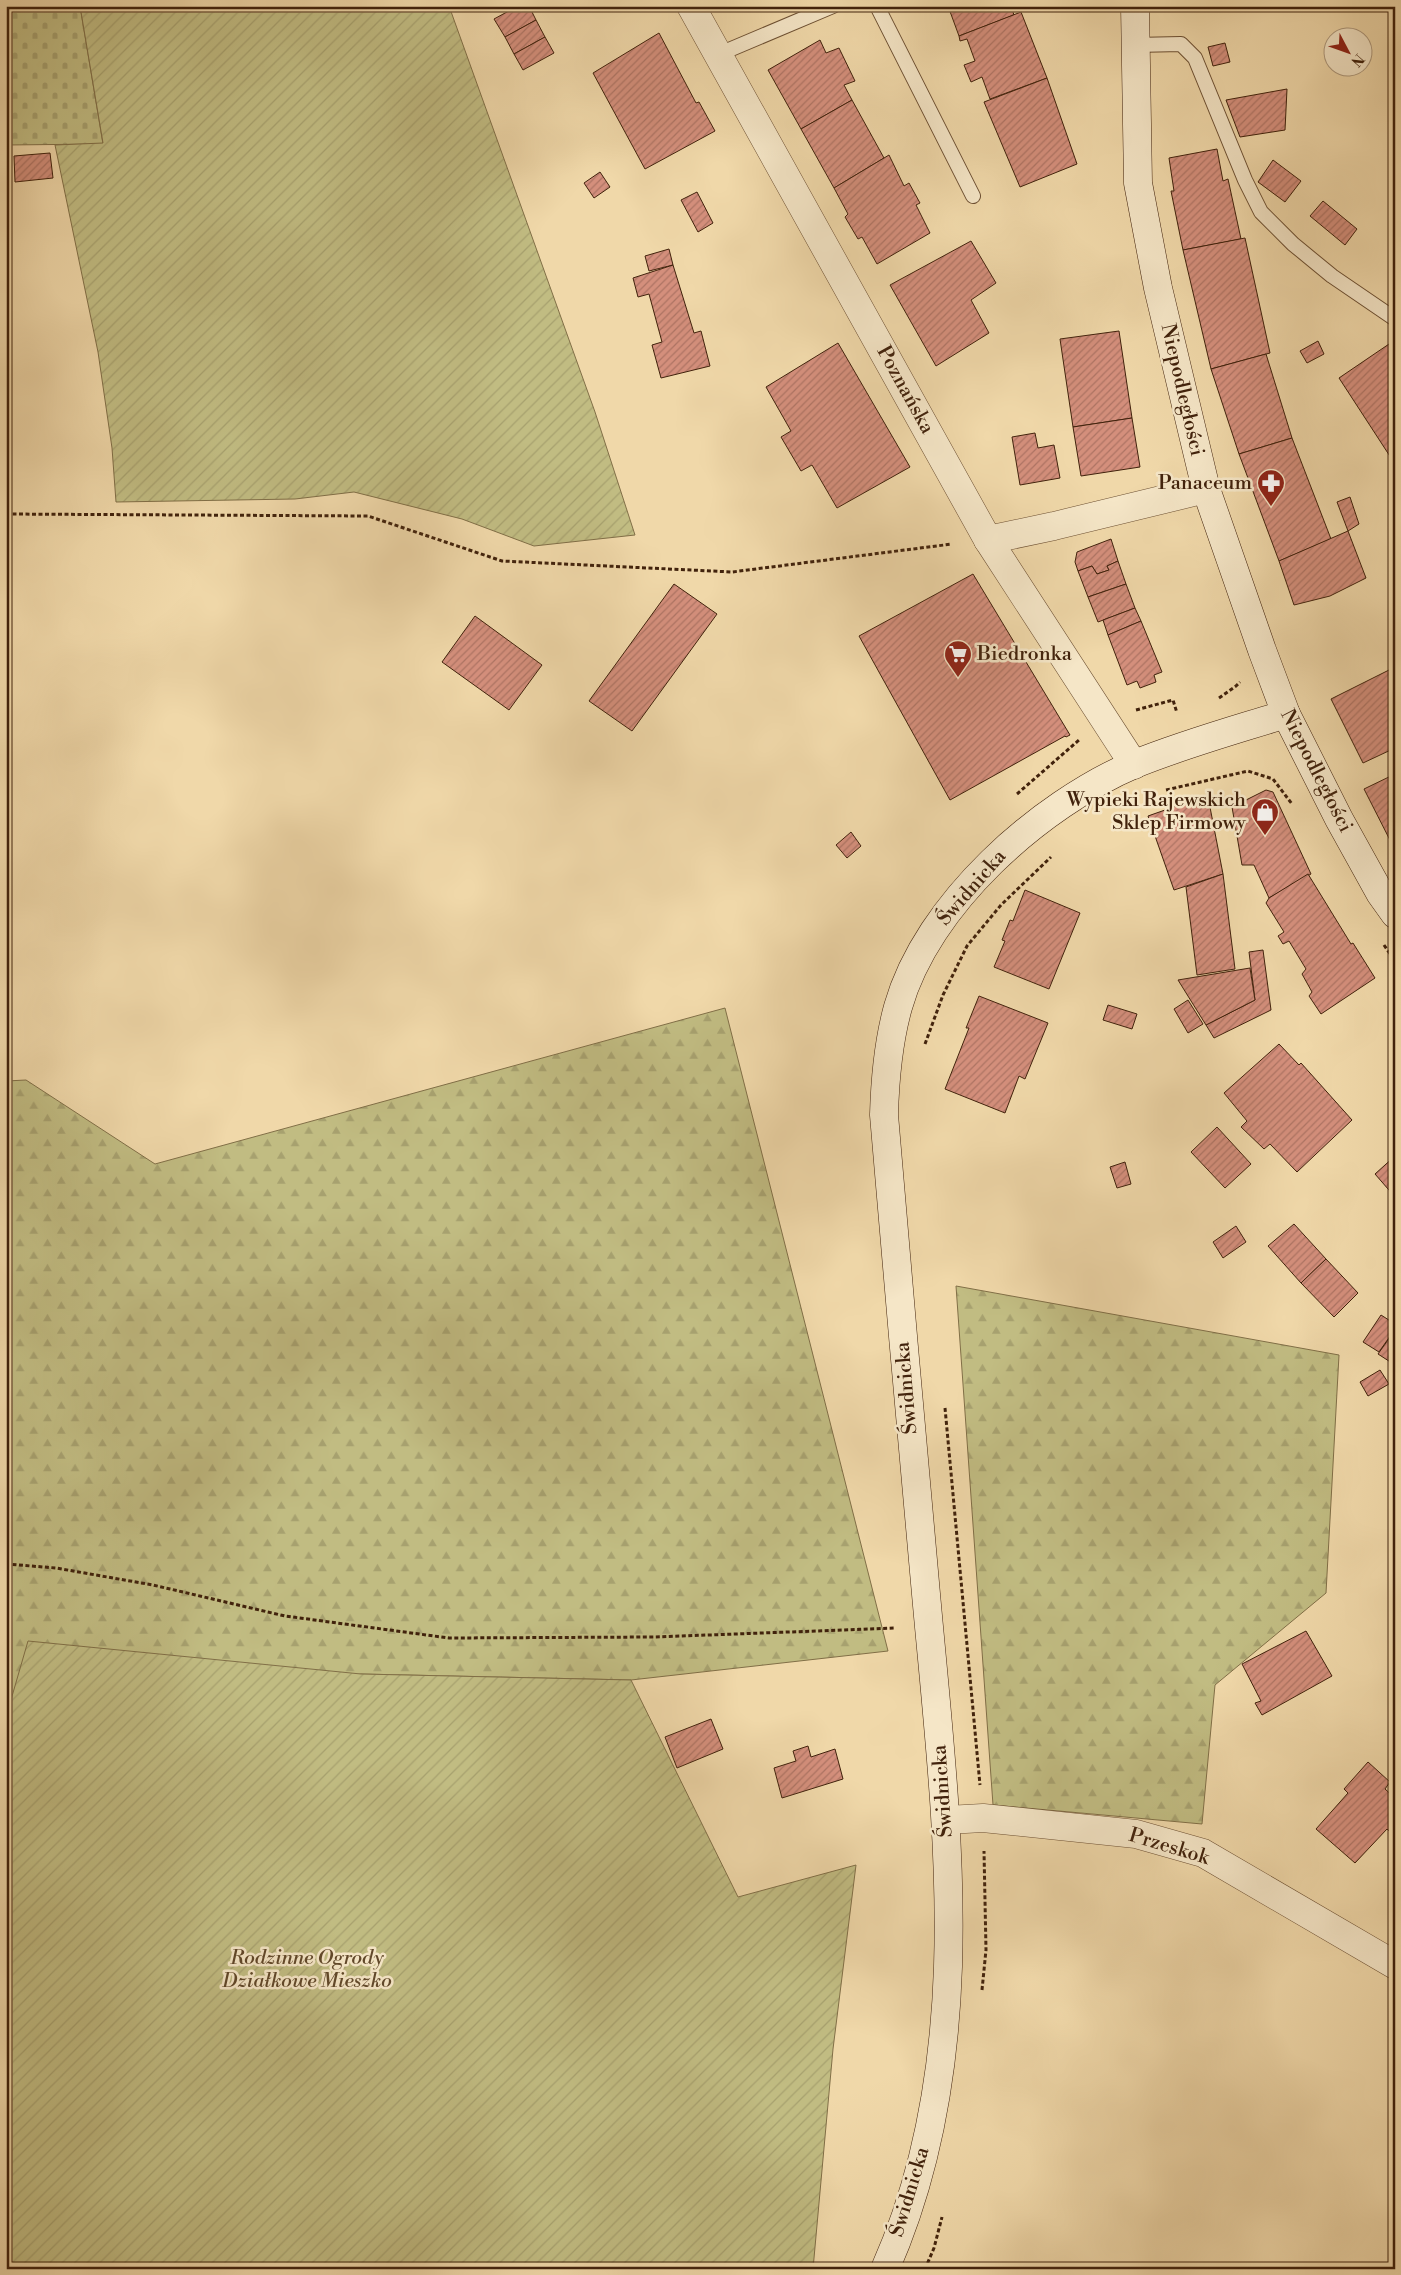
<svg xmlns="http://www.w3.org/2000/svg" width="1401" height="2275" viewBox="0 0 1401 2275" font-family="'Libre Bodoni',serif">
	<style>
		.forest { fill: url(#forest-firs); stroke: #816f47 }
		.cemetery { fill: url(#cemetery-stones); stroke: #816f47 }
		.garden { fill: url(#garden-furrows); stroke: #816f47 }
		.building { fill: url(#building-hatch); stroke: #41220c }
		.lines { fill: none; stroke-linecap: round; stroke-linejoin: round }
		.service-casing { stroke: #6d5033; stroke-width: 16 }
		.minor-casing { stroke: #6d5033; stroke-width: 29 }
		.secondary-casing { stroke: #41220c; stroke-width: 29 }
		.path { stroke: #41220c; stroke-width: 3; stroke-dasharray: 4 2.5; stroke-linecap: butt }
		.service { stroke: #f5e6c7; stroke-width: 14 }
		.minor { stroke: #f5e6c7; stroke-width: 28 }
		.secondary { stroke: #f5e6c7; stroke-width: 28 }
		.labels { text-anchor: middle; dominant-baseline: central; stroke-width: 5; stroke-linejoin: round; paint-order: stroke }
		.street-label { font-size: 20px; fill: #41220c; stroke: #f5e6c7 }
		.poi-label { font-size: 20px; fill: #41220c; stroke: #f5e6c7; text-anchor: end }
		.park-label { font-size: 20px; font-style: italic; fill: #61482a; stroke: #f5e6c7 }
	</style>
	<defs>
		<pattern id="forest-firs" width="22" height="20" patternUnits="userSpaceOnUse" patternTransform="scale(1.25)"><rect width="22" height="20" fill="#c1bc82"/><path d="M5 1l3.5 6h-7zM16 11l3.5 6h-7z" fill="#a7a16f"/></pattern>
		<pattern id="cemetery-stones" width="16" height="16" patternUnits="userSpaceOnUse" patternTransform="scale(1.25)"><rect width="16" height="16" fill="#c1bc82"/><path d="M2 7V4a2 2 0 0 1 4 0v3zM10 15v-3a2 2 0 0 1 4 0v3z" fill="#a7a16f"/></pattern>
		<pattern id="garden-furrows" width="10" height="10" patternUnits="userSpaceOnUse" patternTransform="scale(1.25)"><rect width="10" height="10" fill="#c1bc82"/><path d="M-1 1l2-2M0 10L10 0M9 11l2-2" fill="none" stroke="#a7a16f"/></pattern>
		<pattern id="building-hatch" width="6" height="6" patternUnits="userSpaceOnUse" patternTransform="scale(1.25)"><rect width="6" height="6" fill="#d48f7c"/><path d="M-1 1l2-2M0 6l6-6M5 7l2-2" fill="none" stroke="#ae7464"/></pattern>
	</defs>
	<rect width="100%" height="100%" fill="#f0d8a9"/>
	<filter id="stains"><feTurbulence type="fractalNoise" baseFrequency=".004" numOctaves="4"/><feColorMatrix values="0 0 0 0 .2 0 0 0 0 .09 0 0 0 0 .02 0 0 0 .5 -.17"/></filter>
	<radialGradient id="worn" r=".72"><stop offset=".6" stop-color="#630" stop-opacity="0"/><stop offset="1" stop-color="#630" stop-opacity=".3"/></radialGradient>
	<g class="forest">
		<polygon points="725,1008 888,1651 631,1680 361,1674 6,1717 6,1081 26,1080 155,1164"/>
		<polygon points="956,1286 1339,1355 1326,1593 1215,1685 1202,1824 993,1805"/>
	</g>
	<polygon class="cemetery" points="6,6 80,6 103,144 6,145"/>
	<g class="garden">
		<polygon points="80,6 449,6 595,412 635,535 534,546 462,519 354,492 295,499 116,502 112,448 98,352 55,145 103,143"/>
		<polygon points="28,1641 361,1674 631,1680 738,1897 856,1865 833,2049 813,2269 6,2269 6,1717"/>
	</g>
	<g class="building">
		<polygon points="518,6 529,6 536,20 505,37 494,19"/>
		<polygon points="948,6 1011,6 1014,15 959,36"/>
		<polygon points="1021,12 1047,78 990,99 982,77 971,82 964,65 975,61 967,39 960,41 959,36"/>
		<polygon points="536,20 545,37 514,54 505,37"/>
		<polygon points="659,33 696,103 699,102 715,131 645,169 593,73"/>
		<polygon points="545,37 554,53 523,70 514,54"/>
		<polygon points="820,40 826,53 839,48 855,81 844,85 852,100 801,129 768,70"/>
		<polygon points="1225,43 1230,62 1213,66 1208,47"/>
		<polygon points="1047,78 1077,164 1020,187 984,102"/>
		<polygon points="1287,89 1285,130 1240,137 1226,100"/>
		<polygon points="852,100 884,158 834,188 801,129"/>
		<polygon points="1217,149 1223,181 1228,179 1241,239 1183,250 1171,191 1174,191 1169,158"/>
		<polygon points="50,153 53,178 15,182 14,156"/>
		<polygon points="889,155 904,186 909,183 920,203 916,205 930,233 877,264 862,237 858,239 845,217 848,214 834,188"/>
		<polygon points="1273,160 1301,181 1285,202 1258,182"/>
		<polygon points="600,172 610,187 594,198 584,183"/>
		<polygon points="697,192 713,223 698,232 681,200"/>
		<polygon points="1323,201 1357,229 1345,245 1310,216"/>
		<polygon points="1245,238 1270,353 1211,369 1183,250"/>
		<polygon points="971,241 996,283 971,300 989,333 936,366 890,285"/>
		<polygon points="669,249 673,265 649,271 645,256"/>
		<polygon points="673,265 694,333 701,331 710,366 661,378 652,345 662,342 649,294 638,297 633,278"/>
		<polygon points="1119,331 1132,418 1073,427 1060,339"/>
		<polygon points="1318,341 1324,354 1307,363 1300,351"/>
		<polygon points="1392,342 1395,347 1395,464 1339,378"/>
		<polygon points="838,343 910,467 837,508 812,465 801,471 781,437 791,431 766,387"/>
		<polygon points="1266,354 1292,438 1239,454 1211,369"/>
		<polygon points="1132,418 1140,467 1081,476 1073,427"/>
		<polygon points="1035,433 1038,448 1054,445 1060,478 1020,485 1012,437"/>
		<polygon points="1292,438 1331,539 1279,561 1239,454"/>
		<polygon points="1350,497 1359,524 1348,531 1337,502"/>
		<polygon points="1348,531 1366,578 1330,596 1294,605 1279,561"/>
		<polygon points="1111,539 1118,561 1107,566 1109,570 1097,574 1092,566 1078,571 1075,562 1077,552"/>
		<polygon points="1118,561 1126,584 1088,597 1078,571 1092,566 1097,574 1109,570 1107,566"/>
		<polygon points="973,574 1070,735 1066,737 1065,736 950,800 859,636"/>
		<polygon points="674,584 717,614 632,731 589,701"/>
		<polygon points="1126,584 1135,608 1098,622 1088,597"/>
		<polygon points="1135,608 1141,621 1108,635 1103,620"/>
		<polygon points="475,616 542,665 509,710 442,662"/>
		<polygon points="1141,621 1162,672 1154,675 1156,682 1140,688 1137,681 1127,685 1108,635"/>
		<polygon points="1391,669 1395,678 1395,748 1363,763 1331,699"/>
		<polygon points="1393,775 1395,778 1395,850 1364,789"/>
		<polygon points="1266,790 1273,792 1311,874 1269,898 1254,865 1242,865 1232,807"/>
		<polygon points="1202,797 1208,797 1223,874 1174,890 1148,816"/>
		<polygon points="851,832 861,846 847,858 836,845"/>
		<polygon points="1223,874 1235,969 1197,975 1186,887"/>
		<polygon points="1308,874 1351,944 1353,943 1375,978 1321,1014 1309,996 1312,992 1302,974 1306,969 1289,941 1283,944 1278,936 1284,932 1266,903 1269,898"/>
		<polygon points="1025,890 1080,913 1049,989 994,967 1005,941 1002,940 1010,920 1013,921"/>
		<polygon points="1263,950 1271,1010 1214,1038 1206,1025 1255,1000 1249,952"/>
		<polygon points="1250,968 1255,1000 1206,1025 1178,980"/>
		<polygon points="979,996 1048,1023 1025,1079 1019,1076 1005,1113 945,1089 969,1028 966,1028"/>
		<polygon points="1188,1000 1203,1024 1188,1033 1174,1009"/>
		<polygon points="1108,1005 1137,1014 1132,1029 1103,1020"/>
		<polygon points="1279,1044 1299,1065 1301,1063 1352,1120 1297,1172 1270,1144 1264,1149 1241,1127 1247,1121 1224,1093"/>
		<polygon points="1217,1127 1251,1164 1225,1188 1191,1152"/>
		<polygon points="1395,1156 1395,1197 1375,1174"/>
		<polygon points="1125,1162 1131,1184 1117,1188 1110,1167"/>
		<polygon points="1294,1224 1326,1259 1301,1283 1268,1246"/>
		<polygon points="1236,1226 1246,1242 1223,1258 1213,1242"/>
		<polygon points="1326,1259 1358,1293 1334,1317 1301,1283"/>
		<polygon points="1381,1315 1395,1324 1395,1329 1379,1352 1363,1342"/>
		<polygon points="1395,1330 1395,1365 1378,1354"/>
		<polygon points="1380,1370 1389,1384 1368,1396 1360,1382"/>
		<polygon points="1306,1631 1332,1676 1262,1715 1255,1703 1261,1701 1242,1664"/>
		<polygon points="711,1719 723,1749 677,1768 665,1737"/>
		<polygon points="808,1746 811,1757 835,1749 843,1779 782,1798 774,1768 796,1761 793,1751"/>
		<polygon points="1368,1762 1390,1782 1385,1789 1395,1798 1395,1831 1392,1834 1387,1829 1355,1863 1316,1829 1348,1793 1344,1789"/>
	</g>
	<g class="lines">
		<g class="service-casing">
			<g id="service">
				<polyline points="877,6 973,196"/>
				<polyline points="1135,45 1181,44 1195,58 1245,180 1261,212 1293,244 1332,276 1395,319"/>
				<polyline points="717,55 833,6"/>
			</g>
		</g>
		<g class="minor-casing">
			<g id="minor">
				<polyline points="691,6 988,540 1134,765"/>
				<polyline points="988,540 1054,526 1206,489"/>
				<polyline points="947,1820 983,1818 1136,1834 1203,1853 1395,1965"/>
			</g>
		</g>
		<g class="secondary-casing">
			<g id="secondary">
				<polyline points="1135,6 1138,183 1158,288 1206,489 1262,650 1286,714 1339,819 1380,893 1395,914"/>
				<path d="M885,2269C980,2055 946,1818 926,1594C912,1434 897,1275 884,1115C885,1078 888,1043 898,1007C927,904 1039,805 1135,764C1184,744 1235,730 1286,714"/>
			</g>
		</g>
		<g class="path">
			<polyline points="6,514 368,516 502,561 732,572 952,544"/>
			<polyline points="1395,667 1391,669 1395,678"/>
			<polyline points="1219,698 1236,686 1240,682"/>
			<polyline points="1136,710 1173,700 1177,713"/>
			<polyline points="1166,790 1248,771 1273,779 1292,804"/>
			<polyline points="1017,794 1079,740"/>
			<polyline points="1384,945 1395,961"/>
			<polyline points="925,1044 943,995 967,946 1001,905 1051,857"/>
			<polyline points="945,1408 980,1785"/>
			<polyline points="6,1564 56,1568 153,1585 285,1616 449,1638 655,1637 896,1628"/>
			<polyline points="982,1990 986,1950 984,1851"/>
			<polyline points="925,2269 934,2248 942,2217"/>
		</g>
		<use href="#service" class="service"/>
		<use href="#minor" class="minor"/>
		<use href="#secondary" class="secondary"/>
	</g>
	<defs>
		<g id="pharmacy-pin" transform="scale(1.4375)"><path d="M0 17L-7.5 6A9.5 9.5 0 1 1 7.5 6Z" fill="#8f2418" stroke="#f5e6c7"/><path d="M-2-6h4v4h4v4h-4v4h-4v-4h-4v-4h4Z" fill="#fff"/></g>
		<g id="supermarket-pin" transform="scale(1.4375)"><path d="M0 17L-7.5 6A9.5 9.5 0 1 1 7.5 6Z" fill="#8f2418" stroke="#f5e6c7"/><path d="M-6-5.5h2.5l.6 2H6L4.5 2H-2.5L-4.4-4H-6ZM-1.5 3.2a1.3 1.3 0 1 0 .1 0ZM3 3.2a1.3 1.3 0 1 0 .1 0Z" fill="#fff"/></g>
		<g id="shop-pin" transform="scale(1.4375)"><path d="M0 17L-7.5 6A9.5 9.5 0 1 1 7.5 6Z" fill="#8f2418" stroke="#f5e6c7"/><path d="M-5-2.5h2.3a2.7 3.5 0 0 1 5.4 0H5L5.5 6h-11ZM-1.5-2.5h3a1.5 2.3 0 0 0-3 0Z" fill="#fff"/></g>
	</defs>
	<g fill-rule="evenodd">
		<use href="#pharmacy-pin" x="1271" y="483"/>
		<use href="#supermarket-pin" x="958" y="654"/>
		<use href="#shop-pin" x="1265" y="812"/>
	</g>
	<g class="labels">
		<g class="street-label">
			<text transform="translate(905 390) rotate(61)">Poznańska</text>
			<text transform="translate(1182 390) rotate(77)">Niepodległości</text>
			<text transform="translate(1316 771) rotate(63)">Niepodległości</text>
			<text transform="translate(972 888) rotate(-49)">Świdnicka</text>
			<text transform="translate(907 1388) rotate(-95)">Świdnicka</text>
			<text transform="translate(943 1791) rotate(-94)">Świdnicka</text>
			<text transform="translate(1169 1847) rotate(17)">Przeskok</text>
			<text transform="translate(910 2192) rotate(-73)">Świdnicka</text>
		</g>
		<g class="poi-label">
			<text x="1252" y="483">Panaceum</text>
			<text x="977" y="654" text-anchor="start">Biedronka</text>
			<text x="1246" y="800">Wypieki Rajewskich<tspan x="1246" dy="23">Sklep Firmowy</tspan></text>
		</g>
		<g class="park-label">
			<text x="307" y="1958">Rodzinne Ogrody<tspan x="307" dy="23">Działkowe Mieszko</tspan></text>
		</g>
	</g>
	<rect width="1401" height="2275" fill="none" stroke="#f0d8a9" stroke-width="25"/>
	<rect x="8" y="8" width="1386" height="2260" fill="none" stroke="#41220c" stroke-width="2.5"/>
	<rect x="12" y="12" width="1376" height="2250" fill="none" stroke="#41220c"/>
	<g transform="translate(1348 52) rotate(131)"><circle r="24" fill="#f5e6c7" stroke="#ad987c"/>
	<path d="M0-4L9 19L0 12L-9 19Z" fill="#8f2418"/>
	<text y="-8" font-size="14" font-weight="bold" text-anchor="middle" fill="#41220c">N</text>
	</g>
	<rect width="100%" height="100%" filter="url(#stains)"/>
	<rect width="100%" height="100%" fill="url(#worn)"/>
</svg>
